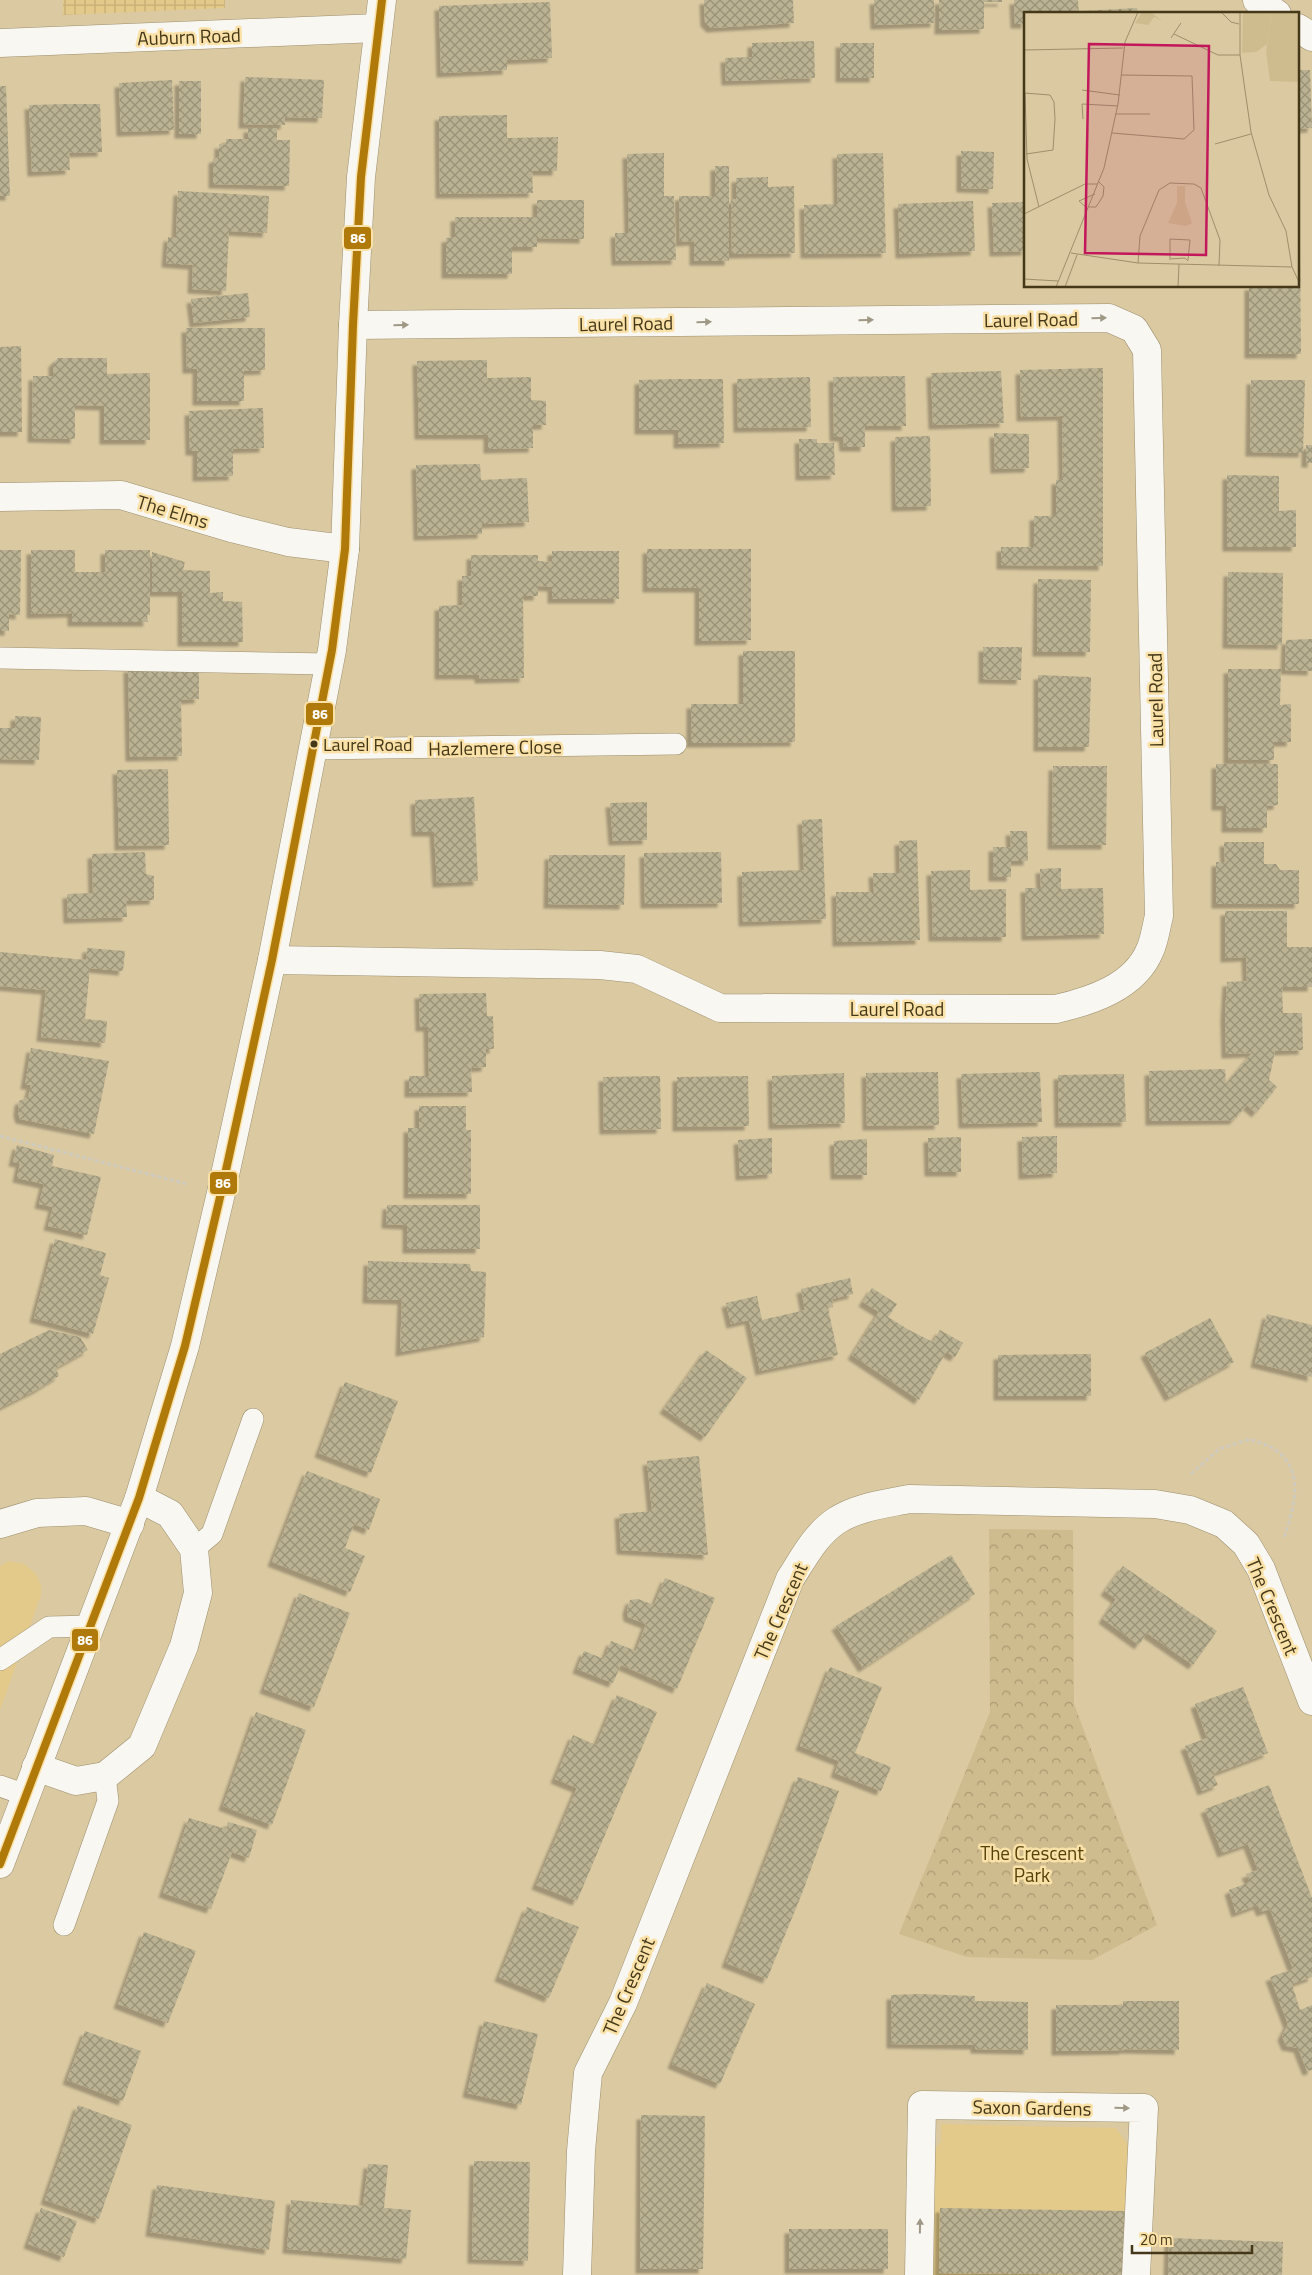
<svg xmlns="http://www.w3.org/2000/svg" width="1312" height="2275" viewBox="0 0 1312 2275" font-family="'Titillium Web',sans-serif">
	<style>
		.built { fill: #e4ca8a }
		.industrial { fill: url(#industrial-grid) }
		.park { fill: url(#park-crowns) }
		.building { fill: url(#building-cross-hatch); filter: url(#shadow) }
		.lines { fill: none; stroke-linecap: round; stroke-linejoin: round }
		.lane-casing { stroke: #9c8f6e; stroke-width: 22 }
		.street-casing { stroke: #9c8f6e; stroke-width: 29 }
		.secondary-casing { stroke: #9c8f6e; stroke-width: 29 }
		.path { stroke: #d0cbbf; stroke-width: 3; stroke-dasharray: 4 2.5; stroke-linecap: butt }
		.lane { stroke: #f9f7f1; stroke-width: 21 }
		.street { stroke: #f9f7f1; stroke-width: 28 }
		.secondary { stroke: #f9f7f1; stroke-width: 28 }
		.bus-1-casing { stroke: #fae1a7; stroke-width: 11 }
		.bus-1 { stroke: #af7a0a; stroke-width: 8 }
		.oneway { fill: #9e9885 }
		.bus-dot { fill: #443819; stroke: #fae1a7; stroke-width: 2 }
		.labels { text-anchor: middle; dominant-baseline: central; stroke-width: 5; stroke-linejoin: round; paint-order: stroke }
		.bus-label { font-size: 18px; fill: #443819; stroke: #fae1a7; text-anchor: start }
		.street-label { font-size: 19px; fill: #443819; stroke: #fae1a7 }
		.park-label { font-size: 19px; fill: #564209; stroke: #fae1a7 }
		.inset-road { fill: none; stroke: #9e8f6b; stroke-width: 1 }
		.view { fill: #c2185b; fill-opacity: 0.15; stroke: #c2185b; stroke-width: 2.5 }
		.inset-edge { fill: none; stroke: #443819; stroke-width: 2.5 }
		.line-badge { stroke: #fae1a7; stroke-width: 2 }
		.badge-label { font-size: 14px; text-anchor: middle; font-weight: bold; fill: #fff }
	</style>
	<defs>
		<pattern id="industrial-grid" width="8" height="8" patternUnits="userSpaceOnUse" patternTransform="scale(1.25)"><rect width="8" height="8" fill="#e4ca8a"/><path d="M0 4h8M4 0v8" fill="none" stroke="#c5ae76"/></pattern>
		<pattern id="park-crowns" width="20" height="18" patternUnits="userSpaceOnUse" patternTransform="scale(1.25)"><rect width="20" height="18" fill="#cfbc8e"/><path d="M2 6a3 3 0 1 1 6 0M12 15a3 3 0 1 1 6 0" fill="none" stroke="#aa9a73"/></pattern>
		<pattern id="building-cross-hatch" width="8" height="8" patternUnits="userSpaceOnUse" patternTransform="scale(1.25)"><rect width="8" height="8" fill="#bab292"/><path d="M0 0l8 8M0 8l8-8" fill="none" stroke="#999276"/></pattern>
		<filter id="shadow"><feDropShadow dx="-4.5" dy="4.5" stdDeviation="1" flood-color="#0004"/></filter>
	</defs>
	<rect width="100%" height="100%" fill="#dac9a1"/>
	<g class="built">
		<polygon points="9,1561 24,1564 35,1573 41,1584 41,1595 0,1710 0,1566"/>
		<polygon points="941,2124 1116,2128 1128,2145 1125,2275 930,2275 930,2158 941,2141"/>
	</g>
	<polygon class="industrial" points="63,0 225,0 225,8 63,15"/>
	<polygon class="park" points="989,1529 1073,1530 1074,1704 1157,1925 1092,1960 967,1957 899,1934 990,1712"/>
	<g class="building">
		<polygon points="704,0 793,0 794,23 711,28 705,22"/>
		<polygon points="874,0 934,0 935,23 875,25"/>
		<polygon points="939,0 1002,0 1002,2 984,2 984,29 939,30"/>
		<polygon points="1014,0 1078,0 1079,14 1026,14 1026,24 1015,24"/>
		<polygon points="550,2 552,58 507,60 507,70 441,73 439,6"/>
		<polygon points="1137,8 1138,14 1081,14 1081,11"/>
		<polygon points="814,41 815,78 726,81 725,58 752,57 752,43"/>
		<rect x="840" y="43" width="34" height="35"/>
		<polygon points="1298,70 1310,70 1312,128 1298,129"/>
		<polygon points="245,77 324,80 322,118 285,117 285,125 243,124"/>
		<polygon points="172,80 174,130 121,132 119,83"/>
		<rect x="179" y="81" width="22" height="53"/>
		<polygon points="0,86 6,86 10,196 0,196"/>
		<polygon points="67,104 100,104 102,152 69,153 70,170 32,172 29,105"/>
		<polygon points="507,115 507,138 558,137 557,171 532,171 533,193 440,194 439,116"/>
		<polygon points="248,128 277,128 277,140 290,140 289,186 213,184 213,159 219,157 219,144 226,145 226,139 248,139"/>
		<polygon points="961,151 994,152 993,189 961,188"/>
		<polygon points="664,153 664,196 674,196 676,260 616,261 615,233 629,233 627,154"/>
		<polygon points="883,153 886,253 805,254 804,205 838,204 837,154"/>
		<polygon points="715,166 729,166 729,261 694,261 694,241 680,242 679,196 715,196"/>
		<polygon points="768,177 768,187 794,186 795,253 732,254 731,199 736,199 736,178"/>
		<polygon points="178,191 269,196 267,233 229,231 226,291 192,289 193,265 166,263 168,237 176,238"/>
		<polygon points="537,200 584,200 584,239 537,238 537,247 512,247 512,274 446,274 446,238 455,237 455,217 537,217"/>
		<polygon points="973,201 975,251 900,254 898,204"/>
		<polygon points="1026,202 1026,251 994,252 992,203"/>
		<polygon points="1298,245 1300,245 1301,354 1249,354 1249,286 1298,286"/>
		<polygon points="248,293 250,317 194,323 191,299"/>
		<polygon points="186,328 265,328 265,370 244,371 244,401 197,401 197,369 187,369"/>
		<polygon points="21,346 22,432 0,432 0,347"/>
		<polygon points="58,358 107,358 107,374 150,373 150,440 104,440 104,406 75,405 75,439 32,438 33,376 53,376 53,363"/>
		<polygon points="487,360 487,378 531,377 531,400 546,401 546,425 533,425 533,448 488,449 488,435 419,435 417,361"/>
		<polygon points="1103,368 1103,566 1001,565 1001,547 1034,547 1034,516 1056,516 1056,480 1063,480 1062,416 1021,417 1020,370"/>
		<polygon points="1001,371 1004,423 933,425 931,373"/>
		<polygon points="905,376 906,426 865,426 865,447 844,447 843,437 834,437 833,377"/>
		<polygon points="810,377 811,427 738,428 737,379"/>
		<polygon points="678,379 723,379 724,443 678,444 678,430 639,430 639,380"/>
		<polygon points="1251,380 1305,380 1303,453 1250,452"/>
		<polygon points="263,408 264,448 233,449 233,476 197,477 197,451 190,451 189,411"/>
		<polygon points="994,433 1029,434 1029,468 995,469"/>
		<polygon points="930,436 931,506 896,507 895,437"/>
		<polygon points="799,439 817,439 817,443 834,443 835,475 800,476"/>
		<rect x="1306" y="445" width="6" height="18"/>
		<polygon points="480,464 481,480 527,478 529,522 482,524 482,534 418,536 416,465"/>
		<polygon points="1227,475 1279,476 1279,511 1296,510 1296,547 1227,547"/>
		<polygon points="647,549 751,549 751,640 699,641 699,588 647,588"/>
		<polygon points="0,550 21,550 20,615 9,614 9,631 0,631"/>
		<polygon points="31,550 75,550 75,572 105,572 105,550 150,550 150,615 147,615 148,622 72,622 72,613 31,614"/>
		<polygon points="552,551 619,551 619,599 552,599 552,587 538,586 538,596 523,596 524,678 479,679 479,675 439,675 439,606 462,605 462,576 471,576 471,555 538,555 538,561 552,562"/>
		<polygon points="152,552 185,562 183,570 210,571 210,593 223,592 223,601 242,602 243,642 182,642 182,592 152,592"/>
		<polygon points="1228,572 1283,573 1282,645 1227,644"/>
		<polygon points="1038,579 1091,580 1090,652 1037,652"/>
		<polygon points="1312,639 1312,671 1285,670 1286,640"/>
		<polygon points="983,647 1022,647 1021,680 983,679"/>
		<polygon points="743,651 795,651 795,742 691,743 691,704 743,704"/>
		<polygon points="128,668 199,668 199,699 181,700 182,756 130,757"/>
		<polygon points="1228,669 1281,669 1280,705 1291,704 1291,742 1274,742 1274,760 1228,760"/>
		<polygon points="1038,675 1091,677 1089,747 1038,747"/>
		<polygon points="15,716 41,717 39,760 0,759 0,728 15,728"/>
		<polygon points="1216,764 1278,764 1278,805 1267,806 1267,828 1226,828 1226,806 1216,806"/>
		<polygon points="1053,766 1107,766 1106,845 1052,845"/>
		<polygon points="168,769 169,845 119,846 117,770"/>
		<polygon points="474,797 478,881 437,883 434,832 416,832 415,800"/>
		<polygon points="647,802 647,840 613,841 610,803"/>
		<polygon points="822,819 826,919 743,922 742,872 804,870 802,820"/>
		<polygon points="1010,831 1027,831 1028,861 1011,861 1011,877 993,877 993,847 1011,847"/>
		<polygon points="917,840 920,940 837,942 836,892 874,892 873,873 900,873 899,841"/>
		<polygon points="1224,842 1264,842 1264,864 1276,864 1280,870 1299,870 1299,904 1216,904 1216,862 1225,862"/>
		<polygon points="145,852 146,874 154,876 154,900 126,901 127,917 68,919 67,894 93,893 92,854"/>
		<polygon points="721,852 722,903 645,904 644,853"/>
		<polygon points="549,855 625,855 624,905 548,904"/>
		<polygon points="1061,868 1061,889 1103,888 1104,934 1026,936 1025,888 1041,888 1040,869"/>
		<polygon points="970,870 970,890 1006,889 1006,937 933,937 931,871"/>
		<polygon points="1225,911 1287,911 1287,947 1312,947 1312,987 1282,987 1283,1013 1302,1013 1303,1050 1275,1051 1269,1080 1277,1087 1256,1113 1247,1105 1234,1120 1150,1121 1149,1071 1225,1069 1226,1084 1252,1053 1226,1054 1225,1016 1227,982 1247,981 1246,957 1225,958"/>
		<polygon points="87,948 125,951 123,971 90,968 85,1019 107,1021 105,1043 41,1037 46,990 0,986 0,952 86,960"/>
		<polygon points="486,993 487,1016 493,1016 494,1049 486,1049 486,1067 471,1068 472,1092 409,1093 409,1076 429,1076 428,1027 420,1027 419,994"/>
		<polygon points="31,1048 109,1061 94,1134 20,1119 18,1112 19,1101 28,1097 31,1085 25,1085"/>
		<polygon points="938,1072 939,1125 867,1126 866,1073"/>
		<polygon points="1040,1072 1042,1122 963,1124 961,1074"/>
		<polygon points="844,1073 845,1123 773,1125 772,1076"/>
		<polygon points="1124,1074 1126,1122 1059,1123 1058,1075"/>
		<polygon points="660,1076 661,1129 604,1130 603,1077"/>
		<polygon points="748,1076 749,1126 677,1127 677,1077"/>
		<polygon points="419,1106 466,1106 466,1130 471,1130 471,1194 408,1194 408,1128 419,1128"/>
		<polygon points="1057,1136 1057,1173 1023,1175 1022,1137"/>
		<polygon points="961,1137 961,1172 929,1172 928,1138"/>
		<polygon points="772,1138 772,1174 740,1176 738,1140"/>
		<polygon points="867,1139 867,1175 835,1175 834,1141"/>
		<polygon points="17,1145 54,1155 52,1166 101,1177 87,1235 48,1226 53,1207 39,1204 44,1184 17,1178 20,1163 13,1162"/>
		<polygon points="387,1205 480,1205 480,1249 407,1249 407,1225 386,1224"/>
		<polygon points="55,1239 106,1253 100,1275 109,1278 93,1334 34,1318"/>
		<polygon points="368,1261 470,1264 471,1271 486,1272 484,1337 400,1352 402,1300 367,1299"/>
		<polygon points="850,1278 853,1294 832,1299 833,1307 828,1308 838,1355 760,1371 749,1320 731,1324 726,1303 757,1296 762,1320 805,1310 801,1289"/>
		<polygon points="872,1288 897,1304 888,1317 909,1330 933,1342 940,1330 963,1343 955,1357 946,1352 919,1400 852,1355 879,1312 863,1302"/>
		<polygon points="1267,1314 1312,1325 1312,1377 1255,1363"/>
		<polygon points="1210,1318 1234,1362 1169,1397 1145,1353"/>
		<polygon points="49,1330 80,1337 88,1350 56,1368 59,1376 38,1389 0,1408 0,1354"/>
		<polygon points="706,1350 747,1378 705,1437 664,1409"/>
		<polygon points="1091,1354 1091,1396 998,1396 998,1355"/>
		<polygon points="345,1382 398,1401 371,1473 319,1453"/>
		<polygon points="699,1456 708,1555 621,1550 619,1514 652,1511 647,1461"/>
		<polygon points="307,1471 380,1499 369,1530 354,1524 345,1548 365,1556 350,1592 272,1562"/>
		<polygon points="951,1555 975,1594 863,1668 836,1626"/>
		<polygon points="1123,1566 1217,1631 1193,1665 1147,1633 1139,1645 1103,1619 1116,1599 1105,1591"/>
		<polygon points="665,1578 715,1598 677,1689 621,1665 613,1683 577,1669 584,1651 604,1659 611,1641 636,1651 646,1624 628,1617 627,1610 630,1600 638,1599 654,1605"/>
		<polygon points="299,1593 350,1613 314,1707 264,1689"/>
		<polygon points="830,1667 882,1687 855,1753 891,1767 881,1791 835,1773 839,1761 800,1746"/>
		<polygon points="1243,1687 1268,1753 1213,1774 1218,1785 1202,1791 1185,1746 1207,1738 1195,1704"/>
		<polygon points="617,1695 657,1712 577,1901 536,1885 577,1788 555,1779 573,1735 596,1745"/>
		<polygon points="256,1712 306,1730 272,1825 223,1806"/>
		<polygon points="798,1777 839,1791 803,1891 767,1979 726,1963"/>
		<polygon points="1269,1785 1312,1898 1312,1977 1292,1984 1300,2010 1312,2005 1312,2070 1307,2071 1298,2048 1286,2046 1282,2036 1288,2024 1270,1977 1293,1969 1270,1909 1261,1912 1258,1905 1236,1913 1229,1890 1250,1882 1246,1874 1258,1870 1248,1844 1222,1853 1205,1809"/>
		<polygon points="189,1818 226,1829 228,1822 257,1830 249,1858 232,1852 211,1909 163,1893"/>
		<polygon points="527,1907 579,1927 549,1998 499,1977"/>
		<polygon points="144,1932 196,1951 168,2023 118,2004"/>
		<polygon points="707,1983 755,2004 720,2084 672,2064"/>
		<polygon points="919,1994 975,1996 975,2001 1028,2002 1028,2050 975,2049 975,2045 891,2044 891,1995"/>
		<polygon points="1123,2001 1179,2001 1179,2050 1123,2049 1125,2050 1056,2051 1056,2005 1123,2005"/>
		<polygon points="484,2021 538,2034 521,2105 467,2093"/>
		<polygon points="85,2031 141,2051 123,2101 67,2080"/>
		<polygon points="78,2105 132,2125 99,2219 45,2200"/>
		<polygon points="641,2115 705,2116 703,2269 640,2269"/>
		<polygon points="474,2161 530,2162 528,2261 472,2259"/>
		<polygon points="368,2164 388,2165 384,2208 411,2210 406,2259 287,2249 291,2200 363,2206"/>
		<polygon points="157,2185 275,2201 269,2250 150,2232"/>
		<polygon points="41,2208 77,2221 64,2257 28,2244"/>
		<polygon points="940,2208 1127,2211 1125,2275 939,2273"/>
		<rect x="789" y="2229" width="99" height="40"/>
		<polygon points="1169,2238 1283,2242 1282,2275 1168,2275"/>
	</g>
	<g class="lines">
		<g class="lane-casing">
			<g id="lane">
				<polyline points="0,658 329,664"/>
				<polyline points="314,749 676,744"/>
				<polyline points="194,1549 212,1534 253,1419"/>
				<polyline points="0,1660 49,1627 92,1626"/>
				<polyline points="0,1786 26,1795"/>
				<polyline points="64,1925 108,1801 105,1776"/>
			</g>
		</g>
		<g class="street-casing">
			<g id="street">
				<polyline points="1257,0 1277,14"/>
				<polyline points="1298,28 1312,37"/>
				<polyline points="0,43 378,28"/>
				<polyline points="0,497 121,495 235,529 288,542 345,549"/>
				<path d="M272,960L600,965L637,969L720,1008L1056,1009C1091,1001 1135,987 1150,950C1155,939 1156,927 1159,916L1147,350L1134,329L1109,318L353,325"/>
				<polyline points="36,1767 76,1781 105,1776 142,1746 184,1646 198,1593 194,1549 170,1514 139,1498"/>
				<path d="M577,2275L581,2151L588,2073L623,2003L790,1579C803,1559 815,1535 836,1521C857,1507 885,1504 909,1499L1155,1504L1190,1510L1224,1524L1246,1544L1261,1569L1312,1701"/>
				<polyline points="919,2275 922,2105 1144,2108 1136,2275"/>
			</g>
		</g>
		<g class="secondary-casing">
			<g id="secondary">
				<polyline points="0,1524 37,1513 86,1511 130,1524"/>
				<polyline points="0,1864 139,1498 185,1346 221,1193 272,960 332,650 345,549 353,325 361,177 382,0"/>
			</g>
		</g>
		<g class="path">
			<polyline points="0,1136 187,1184"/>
			<path d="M1191,1474L1219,1449L1250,1439C1257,1442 1265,1444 1271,1447C1307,1468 1294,1507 1284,1538"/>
		</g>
		<use href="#lane" class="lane"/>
		<use href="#street" class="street"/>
		<use href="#secondary" class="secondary"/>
		<g class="bus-1-casing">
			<polyline id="bus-1" points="0,1864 139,1498 185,1346 221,1193 272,960 332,650 345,549 353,325 361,177 382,0"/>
		</g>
		<use href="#bus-1" class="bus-1"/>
	</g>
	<defs><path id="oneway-solid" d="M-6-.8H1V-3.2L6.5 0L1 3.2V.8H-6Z" transform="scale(1.25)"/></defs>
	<g class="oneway">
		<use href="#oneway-solid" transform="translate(1099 318) rotate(-1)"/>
		<use href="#oneway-solid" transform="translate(866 320) rotate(-1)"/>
		<use href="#oneway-solid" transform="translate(704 322) rotate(-1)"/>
		<use href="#oneway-solid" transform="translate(401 325) rotate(-1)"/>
		<use href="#oneway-solid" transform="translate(1122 2108) rotate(1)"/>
		<use href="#oneway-solid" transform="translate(920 2226) rotate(-89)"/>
	</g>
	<circle class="bus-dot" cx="314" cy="744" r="4.5"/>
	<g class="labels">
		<g class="bus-label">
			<text x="323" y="744">Laurel Road</text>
		</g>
		<g class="street-label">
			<text transform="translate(189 36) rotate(-2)">Auburn Road</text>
			<text transform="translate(1031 319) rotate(-1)">Laurel Road</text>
			<text transform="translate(626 323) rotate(-1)">Laurel Road</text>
			<text transform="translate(173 511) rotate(17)">The Elms</text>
			<text transform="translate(1155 700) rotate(-91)">Laurel Road</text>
			<text transform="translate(495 747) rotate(-1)">Hazlemere Close</text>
			<text x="897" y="1008">Laurel Road</text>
			<text transform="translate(1273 1606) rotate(67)">The Crescent</text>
			<text transform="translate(780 1611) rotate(-66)">The Crescent</text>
			<text transform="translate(628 1986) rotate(-67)">The Crescent</text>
			<text transform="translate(1032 2107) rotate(1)">Saxon Gardens</text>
		</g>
		<g class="park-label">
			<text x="1032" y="1852">The Crescent<tspan x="1032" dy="22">Park</tspan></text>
		</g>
	</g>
	<g transform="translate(1024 12)">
		<rect width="275" height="275" fill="#dac9a1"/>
		<path d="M118,0H127L138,9L130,5L124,13L111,11Z" fill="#cfbc8e"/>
		<path d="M219,0H248L243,32L232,40L218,41Z" fill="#cfbc8e"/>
		<path d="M248,0H275V70L246,69L242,39ZM153,174H161V190L168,211L162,214L144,211L153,191Z" fill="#cfbc8e"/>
		<path class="inset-road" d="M197,0L207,10L215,12M216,0V43L227,120L245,183L262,219L268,255L275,270M150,22L194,43H216M147,26L157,11M0,38L99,36M58,78L96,83M0,81L26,83L30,90L31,107L29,138L2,142M1,81L3,147L15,195M92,102H126M59,107L58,92L94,94M88,121L160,127L170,118L168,64L97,63M191,132L227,122M65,195H72L79,184L80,175L75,170M64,197L55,189L71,182M0,202L61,172H74M47,241L114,251L268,255M146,246V227L166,228L164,248M145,247L161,246L164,249M114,251L116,224L135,178L146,171L170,172L177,176L196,228L195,254M0,267L34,269M32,275L80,156L94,92L101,30L114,0M41,275L53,243M154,275L155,252"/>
		<path class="view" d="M65,32L185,34L182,243L61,241Z"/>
		<rect width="275" height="275" class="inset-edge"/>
	</g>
	<g class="line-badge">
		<rect x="343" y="226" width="29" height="24" rx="5" fill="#af7a0a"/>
		<rect x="305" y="702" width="29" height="24" rx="5" fill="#af7a0a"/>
		<rect x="209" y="1171" width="29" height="24" rx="5" fill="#af7a0a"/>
		<rect x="71" y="1628" width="28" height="24" rx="5" fill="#af7a0a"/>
	</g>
	<g class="badge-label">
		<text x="358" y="243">86</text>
		<text x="320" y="719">86</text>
		<text x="223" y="1188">86</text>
		<text x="85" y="1645">86</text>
	</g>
	<path d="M1132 2245v8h120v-8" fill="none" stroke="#443819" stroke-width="2.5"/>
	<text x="1140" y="2245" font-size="15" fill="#443819" stroke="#fae1a7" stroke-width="4" paint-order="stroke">20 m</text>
</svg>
